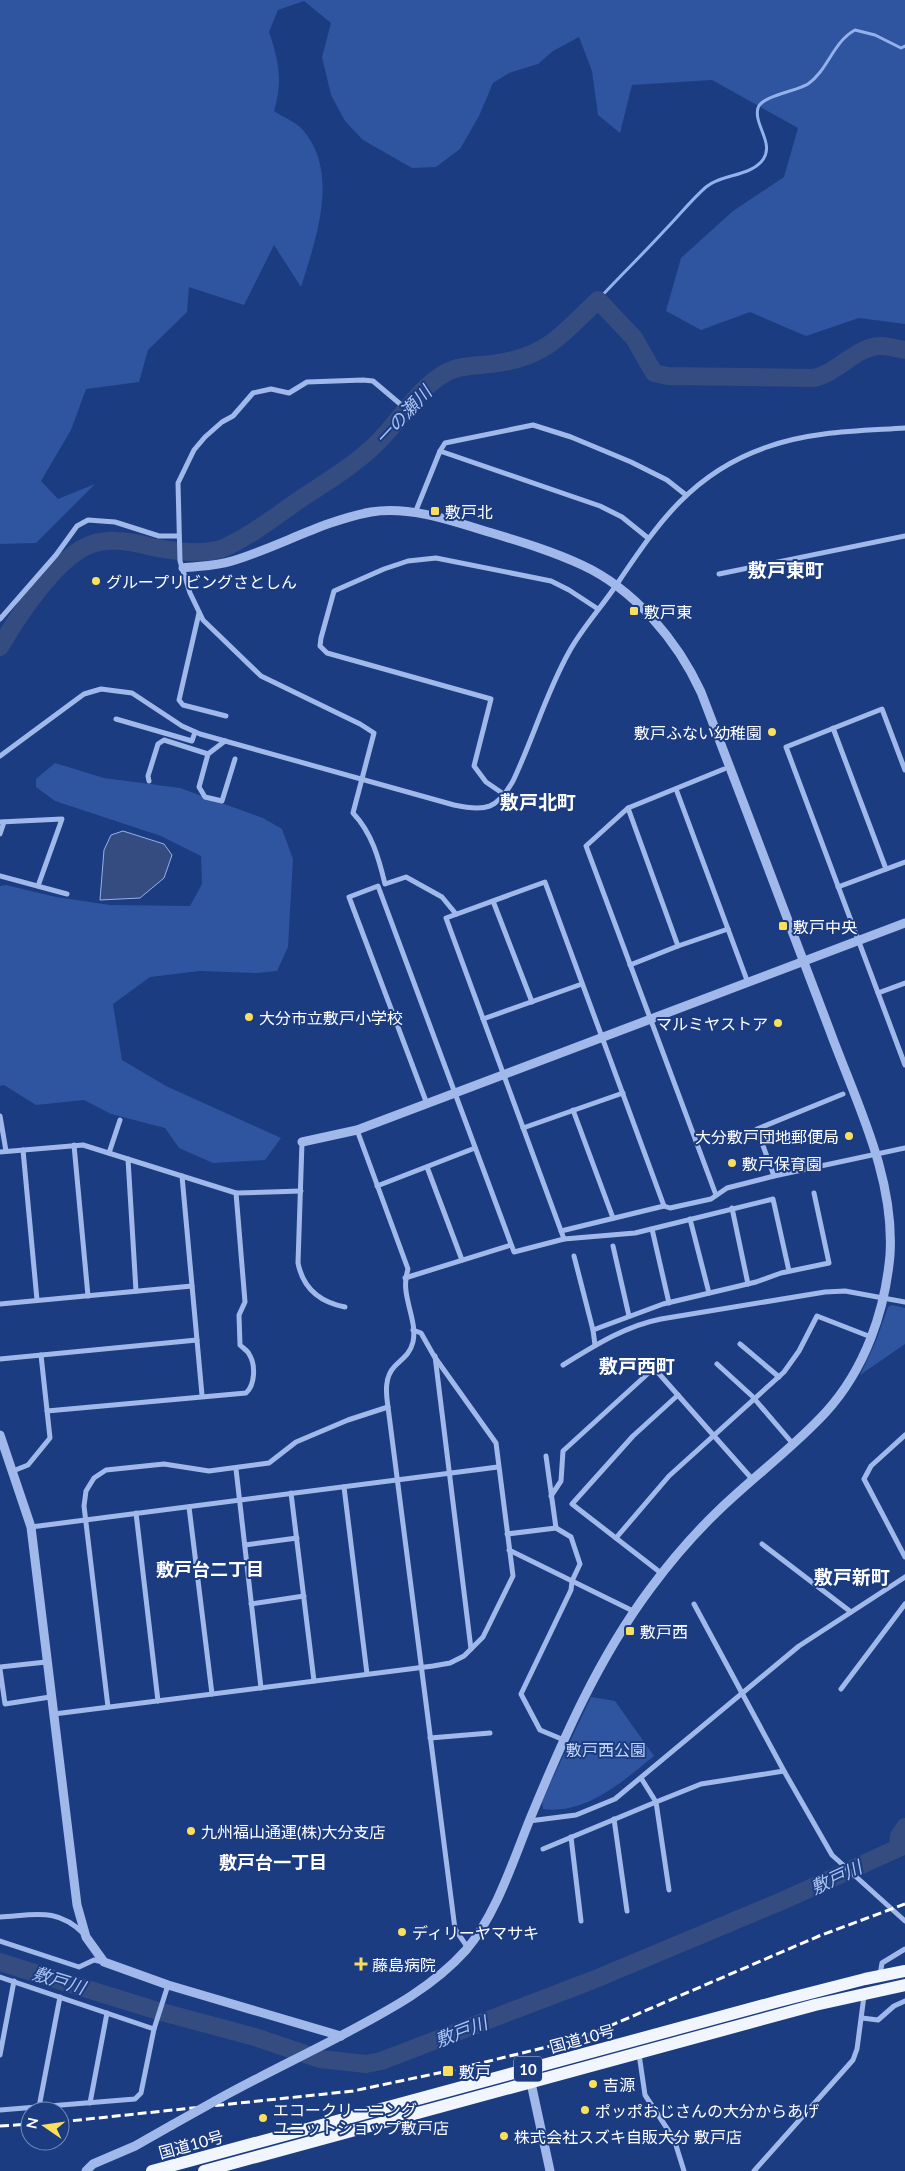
<svg xmlns="http://www.w3.org/2000/svg" width="905" height="2171" viewBox="0 0 905 2171" font-family="Lato,'Noto Sans JP',sans-serif">
	<style>
		.green { fill: #2f54a0 }
		.water { fill: #344c7f; stroke: #93b2ec }
		.lines { fill: none; stroke-linecap: round; stroke-linejoin: round }
		.stream { stroke: #93b2ec; stroke-width: 3 }
		.river { stroke: #344c7f; stroke-width: 18 }
		.minor { stroke: #a0b9ea; stroke-width: 5 }
		.tertiary { stroke: #a0b9ea; stroke-width: 9 }
		.trunk { stroke: #f1f5fe; stroke-width: 12 }
		.rail { stroke: #fff; stroke-width: 3; stroke-dasharray: 9 4; stroke-linecap: butt }
		.tertiary-bridge { stroke: #a0b9ea; stroke-width: 9 }
		.poi-dot { fill: #fadf5d; stroke: #1c3c81; stroke-width: 2 }
		.labels { text-anchor: middle; dominant-baseline: central; stroke-width: 4; stroke-linejoin: round; paint-order: stroke }
		.shield { fill: #1c3c81; stroke: #bbc4d9; stroke-width: 1 }
		.shield-label { font-size: 15px; font-weight: bold; fill: #fff }
		.poi-label { font-size: 16px; fill: #fff; stroke: #1c3c81; text-anchor: start }
		.park-label { font-size: 16px; fill: #c4d6f7; stroke: #1c3c81 }
		.street-label { font-size: 16px; fill: #fff; stroke: #1c3c81 }
		.water-label { font-size: 18px; font-style: italic; fill: #abc3f1; stroke: #1c3c81 }
		.neighbourhood-label { font-size: 18px; font-weight: bold; fill: #fff; stroke: #1c3c81 }
		.quarter-label { font-size: 19px; font-weight: bold; fill: #fff; stroke: #1c3c81 }
	</style>
	<rect width="100%" height="100%" fill="#1c3c81"/>
	<g class="green">
		<path d="M0,0H905V324L859,318L806,336L750,312L701,330L666,311L681,258L733,211L784,177L798,128L712,80L632,85L620,133L598,115L592,71L579,37L553,51L538,64L509,73L493,83L479,116L460,149L436,167L412,168L363,140L345,121L331,95L322,57L331,23L304,1L278,10L269,32C279,61 283,82 274,111C283,117 296,122 303,130C340,173 316,239 301,287L274,245L244,305L189,287L187,312L148,350L139,382L86,389L71,430L41,481L58,499L95,484L36,543L0,544Z"/>
		<polygon points="55,763 104,778 180,788 263,818 282,829 293,859 288,947 277,971 257,973 200,971 150,977 113,1004 122,1060 166,1086 281,1138 265,1160 213,1163 179,1148 165,1128 111,1114 84,1100 36,1105 4,1085 0,1086 0,886 6,885 56,897 110,905 190,906 202,884 201,856 161,836 55,801 36,787 36,779"/>
		<polygon points="892,1305 905,1308 905,1344 860,1375 876,1341 888,1307"/>
		<path d="M591,1697L615,1701L654,1756C623,1781 586,1815 543,1809L542,1801Z"/>
	</g>
	<polygon class="water" points="123,831 164,844 172,855 164,878 140,898 100,900 104,850 111,835"/>
	<g class="lines">
		<path class="stream" d="M598,300C619,277 642,255 664,231C678,217 691,200 706,187C721,174 747,177 761,162C777,145 753,125 758,108C761,96 797,91 808,84C828,70 833,42 855,30L875,35L901,48L905,46"/>
		<g class="river">
			<path d="M0,647C18,616 57,556 92,544C109,538 134,542 152,547C172,551 206,556 226,547C254,534 277,515 302,498C328,481 356,464 378,442C401,419 418,388 447,372C462,364 482,366 498,363C548,356 563,333 598,300L634,338L654,373L668,376L812,378C837,375 856,345 882,346C889,346 898,349 905,350"/>
			<polyline points="898,1847 899,1836 905,1827"/>
			<polyline points="0,1962 158,2011 255,2037 320,2059 366,2064 381,2061 593,1980 782,1901 905,1845"/>
		</g>
		<g class="minor">
			<path d="M399,403L373,381L363,380L307,382L289,393L271,389L253,393L233,416L222,422L205,437L194,450L178,483L180,561L190,593L203,620L261,676L360,724L374,733L353,813C372,833 379,859 385,884L406,877L442,897L456,914"/>
			<polyline points="440,451 445,443 533,425 571,437 631,462 667,480 686,495"/>
			<polyline points="415,513 440,451 600,506 622,517 648,538"/>
			<polyline points="719,574 905,536"/>
			<polyline points="199,613 179,700 183,705 226,716"/>
			<polyline points="0,619 56,555 77,526 88,520 115,522 159,536 179,536"/>
			<polyline points="116,719 192,741 195,732"/>
			<polyline points="833,728 886,869"/>
			<polyline points="225,741 208,754 199,787 205,797 222,801 235,759"/>
			<path d="M0,756L84,694L101,689L132,693L182,726L200,734L454,805C486,812 497,809 513,781C533,739 546,693 569,652C582,628 601,608 617,584C658,523 693,472 767,447C811,431 859,431 905,428"/>
			<polyline points="905,770 882,709 786,747 905,1065"/>
			<polyline points="149,781 148,776 158,744 164,740 208,754"/>
			<polyline points="676,789 748,983"/>
			<polyline points="505,795 486,782 474,766 491,699 327,653 320,646 321,638 334,591 384,569 408,561 436,558 551,581 569,590 598,609"/>
			<polyline points="628,808 678,946"/>
			<polyline points="0,822 62,819 38,886"/>
			<polyline points="0,834 4,822"/>
			<polyline points="0,876 67,894"/>
			<polyline points="838,887 905,862"/>
			<polyline points="493,901 532,1002"/>
			<polyline points="630,965 678,946 728,929"/>
			<polyline points="878,993 905,983"/>
			<polyline points="483,1019 582,984"/>
			<polyline points="427,1104 349,897 378,886 514,1252 564,1239 635,1233 773,1199 789,1271"/>
			<polyline points="573,1110 613,1218"/>
			<polyline points="0,1116 6,1151"/>
			<polyline points="523,1128 623,1093"/>
			<path d="M357,1130L408,1269C399,1295 418,1318 413,1342C410,1354 403,1358 395,1366C384,1377 386,1393 388,1407L455,1929L468,1948"/>
			<path d="M302,1142L298,1263C303,1288 319,1302 345,1307"/>
			<polyline points="74,1145 88,1296"/>
			<polyline points="23,1150 37,1300"/>
			<polyline points="0,1152 83,1145 236,1193 301,1191"/>
			<polyline points="109,1153 120,1120"/>
			<polyline points="128,1159 136,1291"/>
			<polyline points="427,1167 462,1260"/>
			<polyline points="182,1176 202,1395"/>
			<polyline points="774,1176 757,1129 843,1094"/>
			<polyline points="377,1186 475,1148"/>
			<polyline points="716,1195 586,846 628,808 724,769"/>
			<polyline points="732,1208 748,1284"/>
			<polyline points="690,1219 709,1293"/>
			<polyline points="652,1229 669,1303"/>
			<polyline points="561,1231 664,1206 670,1208 711,1199 727,1188 774,1176 905,1148"/>
			<polyline points="564,1239 446,918 545,882 664,1206"/>
			<polyline points="613,1246 629,1316"/>
			<polyline points="574,1256 593,1330"/>
			<polyline points="405,1278 511,1245"/>
			<polyline points="0,1304 192,1286"/>
			<polyline points="740,1344 779,1377"/>
			<polyline points="595,1345 593,1330 663,1304 756,1282 781,1273 829,1263 814,1193"/>
			<polyline points="435,1356 471,1649"/>
			<polyline points="0,1359 197,1340"/>
			<polyline points="717,1364 752,1396 793,1444"/>
			<path d="M563,1365C594,1346 625,1326 661,1319L825,1292L845,1291L905,1302"/>
			<path d="M47,1411L246,1393C255,1385 256,1365 249,1354C248,1351 243,1348 240,1345L239,1315L245,1302L236,1193"/>
			<polyline points="905,1435 871,1466 864,1479 905,1557"/>
			<polyline points="546,1456 556,1528"/>
			<polyline points="236,1469 261,1688"/>
			<polyline points="13,1471 28,1465 50,1438 41,1355"/>
			<polyline points="344,1487 367,1674"/>
			<polyline points="291,1493 314,1681"/>
			<polyline points="551,1496 561,1481 563,1451 654,1368 753,1480"/>
			<polyline points="189,1507 212,1694"/>
			<polyline points="136,1513 158,1701"/>
			<polyline points="31,1527 498,1467"/>
			<polyline points="507,1534 556,1528 571,1537 580,1564 572,1581 571,1590 521,1694 540,1730 564,1740"/>
			<polyline points="616,1538 669,1476 784,1372 799,1351 817,1316 871,1337"/>
			<polyline points="762,1544 851,1612"/>
			<polyline points="245,1545 297,1538"/>
			<polyline points="509,1550 633,1611"/>
			<polyline points="661,1573 572,1504 633,1436 678,1395"/>
			<polyline points="251,1604 304,1596"/>
			<polyline points="694,1604 784,1771 832,1855 905,1921"/>
			<polyline points="0,1667 46,1662"/>
			<polyline points="0,1669 5,1704 50,1697"/>
			<polyline points="841,1689 905,1604"/>
			<polyline points="108,1707 84,1506 86,1491 94,1478 106,1470 164,1464 209,1471 269,1463 296,1442 348,1420 388,1407"/>
			<polyline points="54,1714 433,1666 450,1663 464,1656 483,1637 513,1576 496,1443 434,1356 421,1333 413,1330"/>
			<polyline points="430,1738 490,1733"/>
			<polyline points="614,1819 627,1911"/>
			<polyline points="529,1821 576,1815 615,1799 799,1646 905,1577"/>
			<polyline points="571,1837 581,1921"/>
			<polyline points="543,1849 656,1802 641,1778"/>
			<polyline points="669,1890 656,1802 701,1784 784,1771"/>
			<path d="M0,1917C35,1915 57,1907 84,1934"/>
			<polyline points="0,1941 79,1967 94,1960 103,1962"/>
			<polyline points="880,1975 882,1963 905,1949"/>
			<polyline points="0,1977 154,2029"/>
			<polyline points="862,2018 878,2020 894,2006 905,2001"/>
			<polyline points="639,2054 645,2095 674,2139 684,2171"/>
			<polyline points="0,2055 14,1981"/>
			<polyline points="90,2103 107,2013"/>
			<polyline points="39,2107 60,1997"/>
			<polyline points="0,2110 135,2099 141,2093 154,2029 168,1985"/>
			<polyline points="754,2171 853,2060 857,2049 864,1996"/>
		</g>
		<g class="tertiary">
			<path d="M183,568C199,566 217,566 232,561C279,547 322,521 371,512C407,506 447,519 482,530C515,540 550,550 582,565C634,589 677,640 701,692C744,805 788,918 830,1031C856,1102 895,1177 890,1255C885,1311 865,1369 826,1412C793,1448 753,1477 718,1511C693,1535 670,1562 650,1589C598,1659 563,1739 530,1819C513,1861 496,1915 466,1950C433,1987 389,2010 346,2033C303,2056 258,2077 215,2101"/>
			<polyline points="302,1142 357,1130 905,923"/>
			<polyline points="0,1435 31,1527 77,1905 86,1937 104,1962 168,1985 341,2036"/>
			<polyline points="528,2069 550,2171"/>
			<polyline points="86,2171 93,2164 135,2146 172,2125"/>
		</g>
		<g class="trunk">
			<polyline points="152,2171 779,2001 865,1979 905,1971"/>
			<polyline points="204,2171 815,2005 905,1985"/>
		</g>
		<g class="rail">
			<polyline points="60,2122 353,2091 448,2071 551,2046 591,2034 819,1936 905,1904"/>
			<polyline points="0,2126 30,2124"/>
		</g>
		<polyline class="tertiary-bridge" points="172,2125 215,2101"/>
	</g>
	<g class="poi-dot">
		<rect x="430" y="506" width="10" height="10" rx="2.5"/>
		<circle cx="96" cy="581" r="5"/>
		<rect x="629" y="606" width="10" height="10" rx="2.5"/>
		<circle cx="772" cy="732" r="5"/>
		<rect x="778" y="921" width="10" height="10" rx="2.5"/>
		<circle cx="249" cy="1017" r="5"/>
		<circle cx="778" cy="1023" r="5"/>
		<circle cx="849" cy="1136" r="5"/>
		<circle cx="732" cy="1163" r="5"/>
		<rect x="625" y="1626" width="10" height="10" rx="2.5"/>
		<circle cx="191" cy="1831" r="5"/>
		<circle cx="402" cy="1932" r="5"/>
		<path d="M358.5 1956.5h5v5h5v5h-5v5h-5v-5h-5v-5h5z"/>
		<rect x="442" y="2065" width="12" height="12" rx="2.5"/>
		<circle cx="593" cy="2084" r="5"/>
		<circle cx="585" cy="2110" r="5"/>
		<circle cx="263" cy="2118" r="5"/>
		<circle cx="504" cy="2136" r="5"/>
	</g>
	<g class="labels">
		<rect class="shield" x="514" y="2056.5" width="28" height="25" rx="4"/>
		<g class="shield-label">
			<text x="528" y="2069">10</text>
		</g>
		<g class="poi-label">
			<text x="445" y="511">敷戸北</text>
			<text x="106" y="581">グループリビングさとしん</text>
			<text x="644" y="611">敷戸東</text>
			<text x="762" y="732" text-anchor="end">敷戸ふない幼稚園</text>
			<text x="793" y="926">敷戸中央</text>
			<text x="259" y="1017">大分市立敷戸小学校</text>
			<text x="768" y="1023" text-anchor="end">マルミヤストア</text>
			<text x="839" y="1136" text-anchor="end">大分敷戸団地郵便局</text>
			<text x="742" y="1163">敷戸保育園</text>
			<text x="640" y="1631">敷戸西</text>
			<text x="201" y="1831">九州福山通運(株)大分支店</text>
			<text x="412" y="1932">ディリーヤマサキ</text>
			<text x="372" y="1964">藤島病院</text>
			<text x="459" y="2071">敷戸</text>
			<text x="603" y="2084">吉源</text>
			<text x="273" y="2109">エコークリーニング<tspan x="273" dy="18">ユニットショップ敷戸店</tspan></text>
			<text x="595" y="2110">ポッポおじさんの大分からあげ</text>
			<text x="514" y="2136">株式会社スズキ自販大分 敷戸店</text>
		</g>
		<g class="park-label">
			<text x="606" y="1749">敷戸西公園</text>
		</g>
		<g class="street-label">
			<text transform="translate(582 2038) rotate(-15)">国道10号</text>
			<text transform="translate(191 2144) rotate(-15)">国道10号</text>
		</g>
		<g class="water-label">
			<text transform="translate(403 415) rotate(-47)">一の瀬川</text>
			<text transform="translate(836 1877) rotate(-25)">敷戸川</text>
			<text transform="translate(59 1980) rotate(17)">敷戸川</text>
			<text transform="translate(461 2031) rotate(-21)">敷戸川</text>
		</g>
		<g class="neighbourhood-label">
			<text x="210" y="1569">敷戸台二丁目</text>
			<text x="273" y="1862">敷戸台一丁目</text>
		</g>
		<g class="quarter-label">
			<text x="786" y="569">敷戸東町</text>
			<text x="538" y="801">敷戸北町</text>
			<text x="637" y="1365">敷戸西町</text>
			<text x="852" y="1576">敷戸新町</text>
		</g>
	</g>
	<g transform="translate(45 2126) rotate(283)"><circle r="24" fill="#1c3c81" stroke="#778ab3"/>
	<path d="M0-4L9 19L0 12L-9 19Z" fill="#fadf5d"/>
	<text y="-8" font-size="14" font-weight="bold" text-anchor="middle" fill="#ffffff">N</text>
	</g>
</svg>
